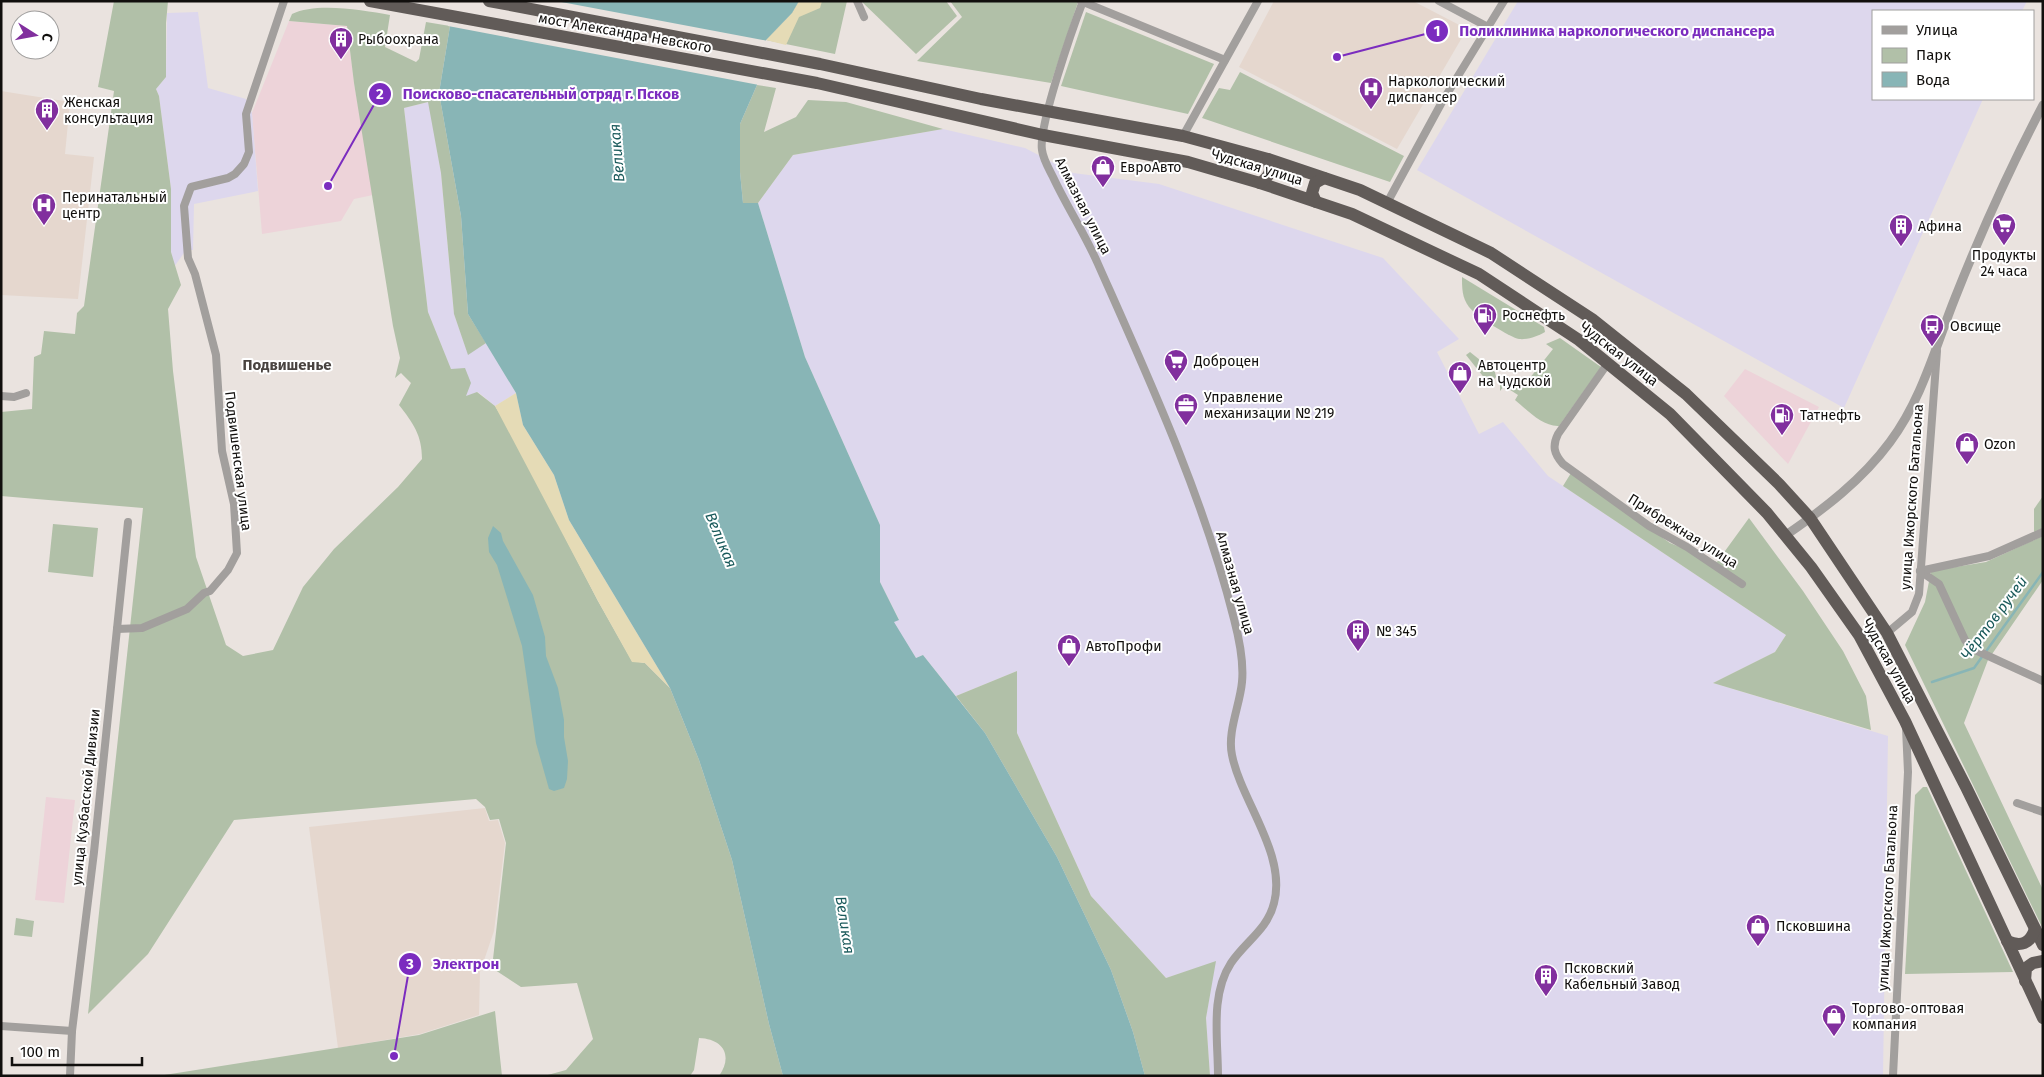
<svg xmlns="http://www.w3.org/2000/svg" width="2044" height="1077" viewBox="0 0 2044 1077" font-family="'Fira Sans',sans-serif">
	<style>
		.commercial { fill: #edd3d9 }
		.industrial { fill: #ddd7ed }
		.built { fill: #e5d7ce }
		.green { fill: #b1c0a8 }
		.sand { fill: #e5dbb6 }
		.water { fill: #88b5b6 }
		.pier { fill: #eae3df }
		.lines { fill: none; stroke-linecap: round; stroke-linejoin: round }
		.stream { stroke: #88b5b6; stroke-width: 2.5 }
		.minor { stroke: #a29f9d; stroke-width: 8 }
		.tertiary { stroke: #a29f9d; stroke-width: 9 }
		.trunk { stroke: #615b58; stroke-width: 12 }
		.labels { text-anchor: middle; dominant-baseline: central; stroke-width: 4; stroke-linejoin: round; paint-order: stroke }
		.street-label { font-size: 14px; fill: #110f0d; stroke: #fff }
		.poi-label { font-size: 14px; fill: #110f0d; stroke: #fff; text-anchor: start }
		.water-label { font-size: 15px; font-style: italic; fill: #1a5a5b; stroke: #fff }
		.neighbourhood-label { font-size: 15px; font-weight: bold; fill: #494340; stroke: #fff }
		.leader { fill: none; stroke: #7b2cbf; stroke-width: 2 }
		.callout-dot { fill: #7b2cbf; stroke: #fff; stroke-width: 2 }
		.mark-label { font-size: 15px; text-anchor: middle; font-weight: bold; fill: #fff }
		.callout-label { font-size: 15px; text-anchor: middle; font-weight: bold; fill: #7b2cbf; stroke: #fff; stroke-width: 4; stroke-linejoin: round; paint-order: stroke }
	</style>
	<rect width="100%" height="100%" fill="#eae3df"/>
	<g class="commercial">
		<polygon points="289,21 347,26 354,83 373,195 354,199 341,221 262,234 252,113"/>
		<polygon points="1745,369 1819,407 1788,464 1724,396"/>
		<polygon points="46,797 75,800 64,903 35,900"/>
	</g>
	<g class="industrial">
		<polygon points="1518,1 2027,1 2022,11 1873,11 1873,99 1983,99 1844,408 1417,170"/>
		<polygon points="198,12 208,88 246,99 252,113 258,191 194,204 193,250 186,250 174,267 171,252 171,189 159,96 156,89 166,77 167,13"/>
		<polygon points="429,102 441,173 454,314 468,354 486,343 516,393 495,406 478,392 465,397 451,370 428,312 404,108"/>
		<polygon points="943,129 1025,148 1073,173 1159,184 1383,258 1459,339 1437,352 1479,434 1503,422 1548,476 1786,635 1775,652 1713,683 1888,736 1883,1076 1210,1076 1206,1018 1215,962 1166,978 1091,896 1017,733 1017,671 956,696 923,655 916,658 893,622 899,619 880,582 880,525 805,357 758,203 793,155"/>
	</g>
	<g class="built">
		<polygon points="1274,1 1413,1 1467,29 1397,149 1239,67"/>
		<polygon points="1,91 70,102 65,154 94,157 78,299 1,295"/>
		<polygon points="485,808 489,821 498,820 505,843 494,931 480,972 479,1015 420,1034 338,1048 309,827"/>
	</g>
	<g class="green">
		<path d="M114,1H168L166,23V77L156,89L159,96L171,189V252L181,285L168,309L173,371L196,557L226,645L243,656L273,650L303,587L334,549L398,487L422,459C422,435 413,423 399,405L411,383L401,373L395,378L400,358L393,326L354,83L347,26L289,21L292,14C316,2 363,10 390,15L385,47L416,62L419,59L426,22L450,26L439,93L461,216L468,314L486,343L468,355L454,314L441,173L428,102L404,108L428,312L451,369L465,368L471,383L466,396L477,392L495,406L509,429L598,601L632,661L645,663L670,688L699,760L732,860L769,1024L783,1076H719C733,1056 724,1039 699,1038L694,1070L690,1076H544L566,1070L593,1039L577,983L521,987L492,968L506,843L499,819L490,820L485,807L476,799L234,820L148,954L88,1014L143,508L1,496V412L32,409L34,357L41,354L44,331L75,334L77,313L84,306L114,91L98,87Z"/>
		<polygon points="799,1 847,1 835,54 766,40 792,13"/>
		<polygon points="861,1 946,1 957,16 916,54"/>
		<polygon points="950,1 1078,2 1051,83 917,61 962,17"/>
		<polygon points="1086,12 1214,64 1188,114 1061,86"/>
		<polygon points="1240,72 1404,156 1390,182 1202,118 1219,88 1230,90"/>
		<polygon points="757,85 776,88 764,132 796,117 808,100 846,102 943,129 793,155 758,203 743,203 740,172 740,124"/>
		<path d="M1462,277L1544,327L1545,332C1538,336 1528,340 1519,339C1509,337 1476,316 1469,307C1462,298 1462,288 1462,277Z"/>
		<path d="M1560,338L1601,367L1559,426C1543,427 1527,410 1515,400L1518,395L1504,386L1500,391V382L1503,380L1521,389L1553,349L1546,344Z"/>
		<polygon points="1470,352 1495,372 1496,377 1491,383 1486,380 1466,355"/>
		<polygon points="1571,473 1670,543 1717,562 1749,518 1803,591 1843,651 1866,696 1871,730 1713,683 1775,652 1786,635 1563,486"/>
		<polygon points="2043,496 2043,528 2034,532 2034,509"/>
		<polygon points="53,524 98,528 93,577 48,572"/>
		<polygon points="2043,536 2043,580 1988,660 1964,723 2043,890 2043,929 1905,645 1925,602 1931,571 1986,562"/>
		<polygon points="1017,671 1017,733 1091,896 1166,978 1216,961 1206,1018 1210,1076 1145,1076 1133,1032 1111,970 1057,857 985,733 956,696"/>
		<polygon points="1923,787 1927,787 2013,972 1905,974 1915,795"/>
		<polygon points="16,918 34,921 32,937 14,935"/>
		<polygon points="495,1011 502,1076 158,1076 419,1035"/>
	</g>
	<g class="sand">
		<polygon points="799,1 822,1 820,8 799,17 786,45 766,40 792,13"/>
		<polygon points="516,393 523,425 554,475 569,520 670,688 645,663 632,662 598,601 495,406"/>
	</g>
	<g class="water">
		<polygon points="449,1 799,1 792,13 766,40 757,85 740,124 740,172 743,203 758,203 805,357 880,525 880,582 899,620 894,622 916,658 923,655 985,733 1057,857 1111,970 1133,1032 1145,1076 783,1076 769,1024 732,860 699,760 670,688 569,520 554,475 523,425 516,393 468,314 461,216 439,93 450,26"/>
		<polygon points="493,526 501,533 503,541 533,595 545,637 546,656 558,688 564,720 564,737 568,761 567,779 564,788 554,791 549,789 536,743 522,646 497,565 489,552 488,538"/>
	</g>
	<polygon class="pier" points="447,1 556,1 768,41 759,85 448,26"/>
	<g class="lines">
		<polyline class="stream" points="1932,682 1974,668 2043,572"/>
		<g class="minor">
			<polyline points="857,1 864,17"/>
			<polyline points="1081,1 1225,60"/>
			<path d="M1083,1C1073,27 1038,127 1042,150C1043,159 1049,169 1053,177C1067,207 1085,234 1098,264C1149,379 1203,496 1234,619C1239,638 1244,662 1242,682C1240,705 1227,732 1232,755C1241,801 1287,854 1274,903C1268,929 1245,942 1231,963C1210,995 1218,1039 1218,1076"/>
			<polyline points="1439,1 1488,27"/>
			<polyline points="1183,136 1258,1"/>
			<polyline points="1387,203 1442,102 1504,1"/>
			<path d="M1608,363L1558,434C1552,446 1554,454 1563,464L1649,526L1687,547L1742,584"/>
			<polyline points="1,396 14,397 26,393"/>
			<polyline points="1920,571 1939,584 1965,640 1973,649 2043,681"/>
			<polyline points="1920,571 1989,556 2043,532"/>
			<polyline points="117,629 142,628 187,609 204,593 210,591 228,570 237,553 234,504 222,451 216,355 195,274 188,258 184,206 191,187 228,178 235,174 244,164 249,152 246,114 284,1"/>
			<polyline points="1887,633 1912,612 1919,594 1937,351"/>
			<polyline points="2017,803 2043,812"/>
			<polyline points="1,1026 72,1031"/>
			<polyline points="70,1076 72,1031 94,852 128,522"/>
			<polyline points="1893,1076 1908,772 1906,728"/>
		</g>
		<path class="tertiary" d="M1786,535C1824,509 1862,480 1890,442C1922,399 1935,348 1955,298C1981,232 2010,168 2043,105"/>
		<g class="trunk">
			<polyline points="370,1 817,83 1043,135 1188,162 1260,183 1352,214 1479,274 1579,340 1670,414 1767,513 1811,567 1859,635 1905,721 2043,1018"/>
			<polyline points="489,1 820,64 981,99 1183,136 1268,159 1360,190 1491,253 1592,319 1686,394 1779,484 1810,518 1887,633 1966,787 2043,945"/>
			<path d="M1260,183C1270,176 1272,171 1268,159"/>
			<polyline points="1316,202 1312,193 1315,183 1324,178"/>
			<path d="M2007,941C2021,947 2030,944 2035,929"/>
			<polyline points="2025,981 2026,968 2033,963 2043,961"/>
		</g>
	</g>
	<defs>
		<g id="building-pin" transform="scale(1.25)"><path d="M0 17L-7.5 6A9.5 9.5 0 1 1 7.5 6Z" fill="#812f9e" stroke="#fff"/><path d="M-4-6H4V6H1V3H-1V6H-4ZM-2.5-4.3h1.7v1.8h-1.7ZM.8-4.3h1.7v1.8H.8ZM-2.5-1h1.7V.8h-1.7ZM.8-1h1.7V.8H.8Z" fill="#fff"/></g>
		<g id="hospital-pin" transform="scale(1.25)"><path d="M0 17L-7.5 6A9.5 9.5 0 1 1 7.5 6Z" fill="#812f9e" stroke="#fff"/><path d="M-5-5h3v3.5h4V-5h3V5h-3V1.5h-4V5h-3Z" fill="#fff"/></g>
		<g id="shop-pin" transform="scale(1.25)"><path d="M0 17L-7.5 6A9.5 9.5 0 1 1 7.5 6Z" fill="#812f9e" stroke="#fff"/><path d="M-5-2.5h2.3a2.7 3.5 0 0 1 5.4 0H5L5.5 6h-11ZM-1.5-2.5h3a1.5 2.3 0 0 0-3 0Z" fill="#fff"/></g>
		<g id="supermarket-pin" transform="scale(1.25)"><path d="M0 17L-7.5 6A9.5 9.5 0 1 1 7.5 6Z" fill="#812f9e" stroke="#fff"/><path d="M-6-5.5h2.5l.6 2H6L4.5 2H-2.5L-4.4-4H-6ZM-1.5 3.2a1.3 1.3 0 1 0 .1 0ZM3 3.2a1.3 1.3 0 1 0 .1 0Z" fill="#fff"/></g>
		<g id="fuel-pin" transform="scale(1.25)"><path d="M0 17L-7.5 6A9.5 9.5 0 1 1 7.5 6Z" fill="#812f9e" stroke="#fff"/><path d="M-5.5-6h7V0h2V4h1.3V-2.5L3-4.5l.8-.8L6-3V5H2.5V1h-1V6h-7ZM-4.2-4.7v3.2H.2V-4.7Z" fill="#fff"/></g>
		<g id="bus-pin" transform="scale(1.25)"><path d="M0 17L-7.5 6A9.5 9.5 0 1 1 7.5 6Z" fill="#812f9e" stroke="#fff"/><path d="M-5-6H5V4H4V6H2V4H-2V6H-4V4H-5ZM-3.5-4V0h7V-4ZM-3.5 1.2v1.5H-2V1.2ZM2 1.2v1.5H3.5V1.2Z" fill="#fff"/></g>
		<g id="office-pin" transform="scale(1.25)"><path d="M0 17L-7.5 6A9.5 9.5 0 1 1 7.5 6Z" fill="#812f9e" stroke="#fff"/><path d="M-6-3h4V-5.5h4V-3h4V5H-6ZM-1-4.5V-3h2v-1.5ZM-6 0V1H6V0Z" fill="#fff"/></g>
	</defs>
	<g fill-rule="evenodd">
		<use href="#building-pin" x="341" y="39"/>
		<use href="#hospital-pin" x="1371" y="89"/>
		<use href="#building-pin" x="47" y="110"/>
		<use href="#shop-pin" x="1103" y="167"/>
		<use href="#hospital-pin" x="44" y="205"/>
		<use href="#supermarket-pin" x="2004" y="225"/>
		<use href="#building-pin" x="1901" y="226"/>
		<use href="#fuel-pin" x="1485" y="315"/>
		<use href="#bus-pin" x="1932" y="326"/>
		<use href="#supermarket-pin" x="1176" y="361"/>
		<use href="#shop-pin" x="1460" y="373"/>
		<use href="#office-pin" x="1186" y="405"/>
		<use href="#fuel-pin" x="1782" y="415"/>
		<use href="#shop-pin" x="1967" y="444"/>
		<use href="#building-pin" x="1358" y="631"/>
		<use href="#shop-pin" x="1069" y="646"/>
		<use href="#shop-pin" x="1758" y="926"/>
		<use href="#building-pin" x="1546" y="976"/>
		<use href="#shop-pin" x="1834" y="1016"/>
	</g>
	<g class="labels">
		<g class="street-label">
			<text transform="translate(625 33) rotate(10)">мост Александра Невского</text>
			<text transform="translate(1257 167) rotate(17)">Чудская улица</text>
			<text transform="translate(1083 206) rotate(63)">Алмазная улица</text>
			<text transform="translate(1619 354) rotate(38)">Чудская улица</text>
			<text transform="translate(238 461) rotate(83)">Подвишенская улица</text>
			<text transform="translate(1912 497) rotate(-86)">улица Ижорского Батальона</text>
			<text transform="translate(1683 531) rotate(32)">Прибрежная улица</text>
			<text transform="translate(1235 583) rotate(74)">Алмазная улица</text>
			<text transform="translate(1889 661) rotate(61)">Чудская улица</text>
			<text transform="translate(86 797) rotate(-84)">улица Кузбасской Дивизии</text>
			<text transform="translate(1888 898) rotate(-87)">улица Ижорского Батальона</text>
		</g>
		<g class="poi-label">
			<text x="358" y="39">Рыбоохрана</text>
			<text x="1388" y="81">Наркологический<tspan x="1388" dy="16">диспансер</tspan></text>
			<text x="64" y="102">Женская<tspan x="64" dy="16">консультация</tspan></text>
			<text x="1120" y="167">ЕвроАвто</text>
			<text x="62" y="197">Перинатальный<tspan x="62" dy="16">центр</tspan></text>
			<text x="1918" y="226">Афина</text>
			<text x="2004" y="255" text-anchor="middle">Продукты<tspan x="2004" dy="16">24 часа</tspan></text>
			<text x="1502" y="315">Роснефть</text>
			<text x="1950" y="326">Овсище</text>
			<text x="1194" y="361">Доброцен</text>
			<text x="1478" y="365">Автоцентр<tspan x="1478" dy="16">на Чудской</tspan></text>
			<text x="1204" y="397">Управление<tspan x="1204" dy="16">механизации № 219</tspan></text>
			<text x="1800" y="415">Татнефть</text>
			<text x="1984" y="444">Ozon</text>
			<text x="1376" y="631">№ 345</text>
			<text x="1086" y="646">АвтоПрофи</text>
			<text x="1776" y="926">Псковшина</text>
			<text x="1564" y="968">Псковский<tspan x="1564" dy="16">Кабельный Завод</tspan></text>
			<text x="1852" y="1008">Торгово-оптовая<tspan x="1852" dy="16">компания</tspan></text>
		</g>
		<g class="water-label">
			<text transform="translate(617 153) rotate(-95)">Великая</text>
			<text transform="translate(721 540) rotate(67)">Великая</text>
			<text transform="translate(1994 618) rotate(-53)">Чёртов ручей</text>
			<text transform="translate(845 925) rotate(81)">Великая</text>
		</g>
		<g class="neighbourhood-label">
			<text x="287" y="365">Подвишенье</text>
		</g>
	</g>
	<path class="leader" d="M1337 57L1437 31M328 186L380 94M394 1056L410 964"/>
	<g class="callout-dot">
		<circle cx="1337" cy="57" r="5"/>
		<circle cx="328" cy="186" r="5"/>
		<circle cx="394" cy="1056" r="5"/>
		<circle cx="1437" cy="31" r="12"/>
		<circle cx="380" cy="94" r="12"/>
		<circle cx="410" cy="964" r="12"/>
	</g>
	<g class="mark-label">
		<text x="1437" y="36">1</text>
		<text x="380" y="99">2</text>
		<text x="410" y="969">3</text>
	</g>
	<g class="callout-label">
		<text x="1617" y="36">Поликлиника наркологического диспансера</text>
		<text x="541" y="99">Поисково-спасательный отряд г. Псков</text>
		<text x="466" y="969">Электрон</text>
	</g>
	<rect width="2044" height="1077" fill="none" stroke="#110f0d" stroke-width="5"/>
	<rect x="1872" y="10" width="162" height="90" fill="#ffffff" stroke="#a09f9e"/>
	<rect x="1882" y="26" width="25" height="8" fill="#a29f9d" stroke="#a09f9e"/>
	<text x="1916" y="35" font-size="15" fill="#110f0d">Улица</text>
	<rect x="1882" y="48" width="25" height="15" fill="#b1c0a8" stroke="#a09f9e"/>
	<text x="1916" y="60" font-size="15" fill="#110f0d">Парк</text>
	<rect x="1882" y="72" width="25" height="15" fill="#88b5b6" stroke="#a09f9e"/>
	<text x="1916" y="85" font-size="15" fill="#110f0d">Вода</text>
	<g transform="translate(35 35) rotate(101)"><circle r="24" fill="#ffffff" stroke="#a09f9e"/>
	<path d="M0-4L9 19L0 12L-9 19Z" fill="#812f9e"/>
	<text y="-8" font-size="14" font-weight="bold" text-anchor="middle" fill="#110f0d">С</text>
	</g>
	<path d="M12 1057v8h130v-8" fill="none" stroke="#110f0d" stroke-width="2.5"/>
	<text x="20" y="1057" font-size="15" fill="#110f0d" stroke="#ffffff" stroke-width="4" paint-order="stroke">100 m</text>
</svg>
